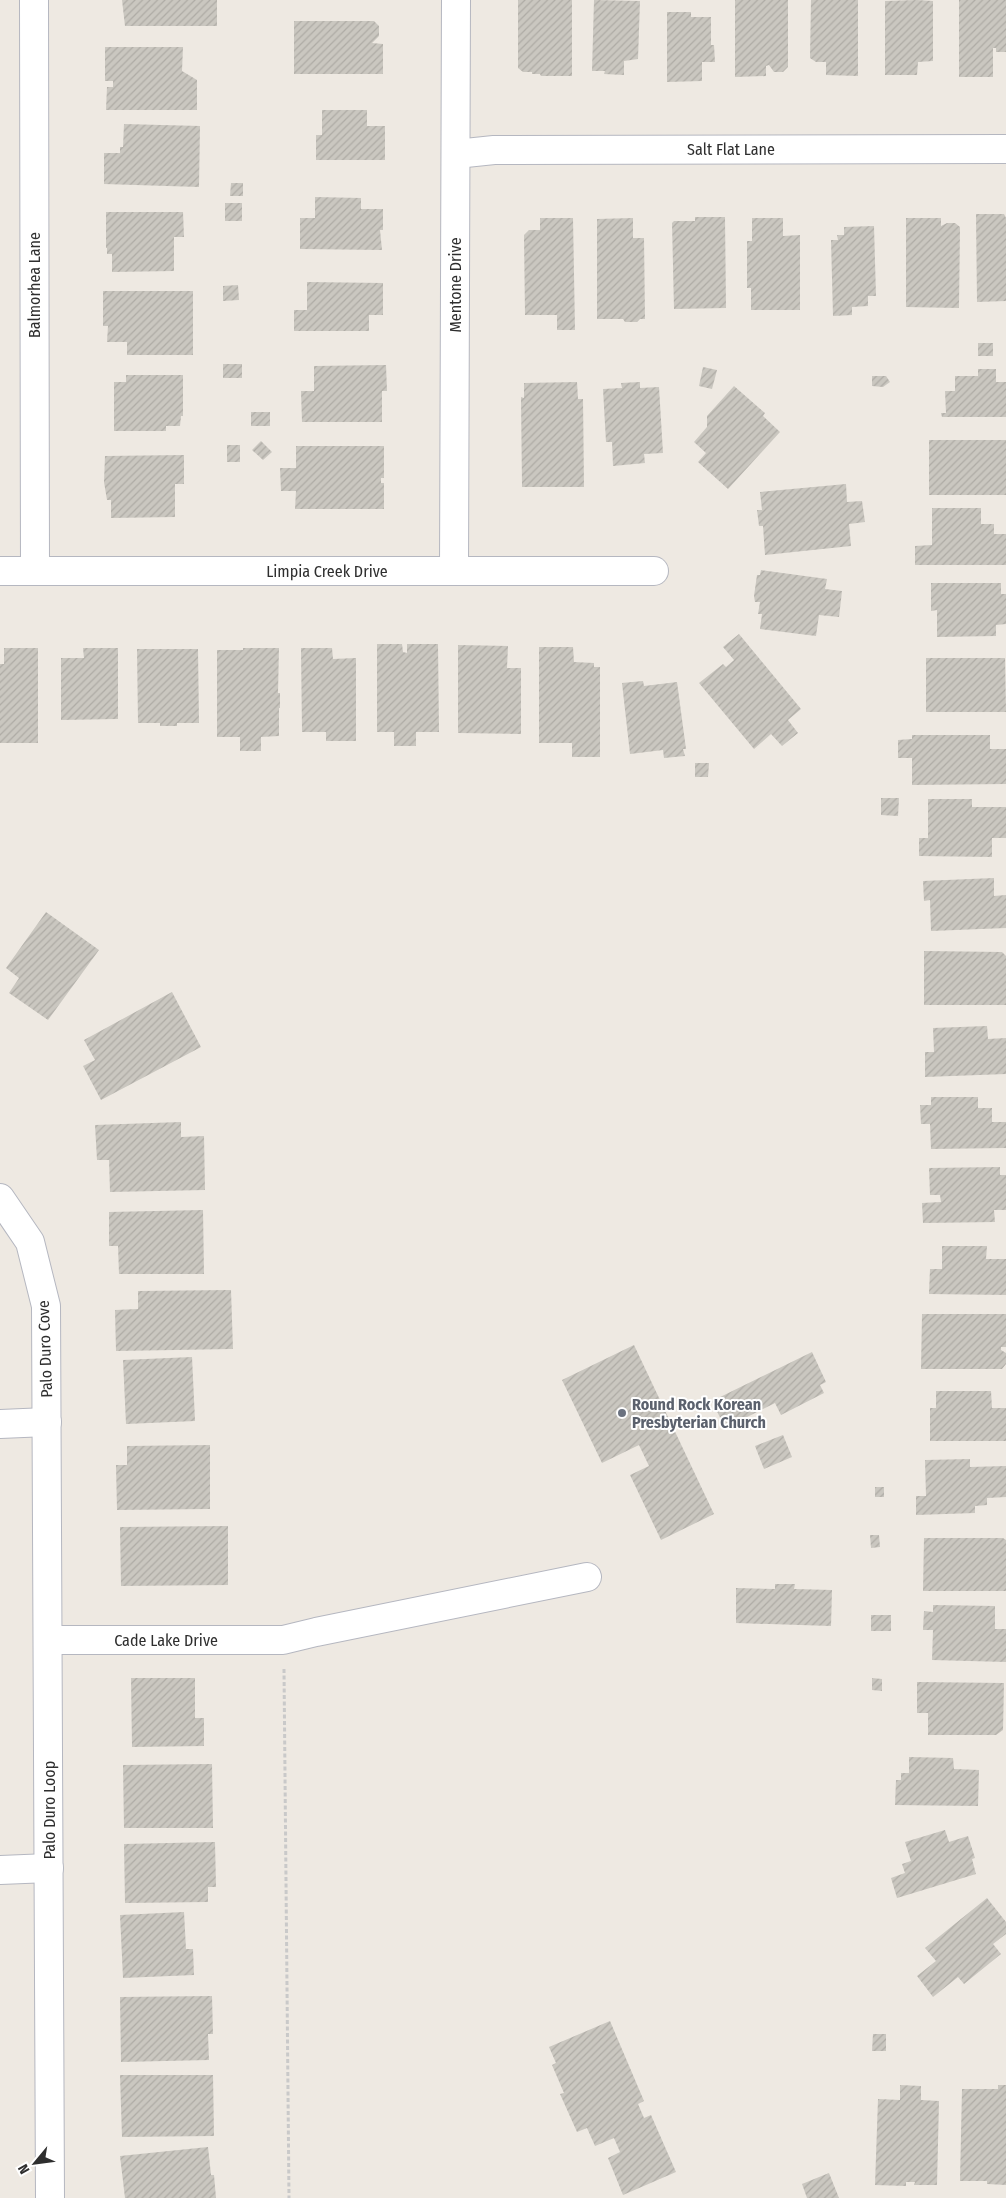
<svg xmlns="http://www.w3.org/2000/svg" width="1006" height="2198" viewBox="0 0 1006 2198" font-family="'Fira Sans Condensed',sans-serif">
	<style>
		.building { fill: url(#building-hatch) }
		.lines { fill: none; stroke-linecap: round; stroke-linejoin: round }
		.minor-casing { stroke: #b5b7c0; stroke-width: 30 }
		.path { stroke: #c9c9c9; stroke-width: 3; stroke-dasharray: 4 2.5; stroke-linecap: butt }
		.minor { stroke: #fff; stroke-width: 28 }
		.worship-dot { fill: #6b7280; stroke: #fff; stroke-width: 2 }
		.labels { text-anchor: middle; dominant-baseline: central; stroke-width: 4; stroke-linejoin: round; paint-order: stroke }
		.street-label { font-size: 16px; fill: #2e2e2e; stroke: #fff }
		.worship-label { font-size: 16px; font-weight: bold; fill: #5b616d; stroke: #fff; text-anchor: start }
	</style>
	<defs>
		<pattern id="building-hatch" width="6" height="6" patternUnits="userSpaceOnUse" patternTransform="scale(1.25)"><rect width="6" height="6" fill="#cac7c0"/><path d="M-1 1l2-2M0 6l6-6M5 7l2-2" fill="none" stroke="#aeaba5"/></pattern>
	</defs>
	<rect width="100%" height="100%" fill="#eee9e2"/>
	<g class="building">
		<polygon points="122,0 217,0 217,26 125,26"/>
		<polygon points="518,0 572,0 572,76 541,76 540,74 532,74 532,72 523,72 518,68"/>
		<polygon points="594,0 640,1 638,59 624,61 624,75 604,74 605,71 592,71"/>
		<polygon points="735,0 788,0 788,67 783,72 774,72 769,65 766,66 766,76 735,77"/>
		<polygon points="811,0 858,0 858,76 826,75 826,62 816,62 810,58"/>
		<polygon points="917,0 933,1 933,61 918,62 917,75 885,75 885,1"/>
		<polygon points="959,0 1006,0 1006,52 996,52 996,48 993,48 993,77 959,77"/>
		<polygon points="667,12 691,12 691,17 711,17 711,45 714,45 715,62 702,62 702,81 667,82"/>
		<polygon points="294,21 374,21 379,26 379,36 372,43 383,44 383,74 294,74"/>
		<polygon points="105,47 183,47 182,71 197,80 197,110 106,110 107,87 113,87 113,81 105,81"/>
		<polygon points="322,110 367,110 367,126 385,126 385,160 316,160 316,135 322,135"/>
		<polygon points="124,124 200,126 199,187 104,184 104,153 120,153 120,147 123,147"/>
		<polygon points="231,183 243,183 243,196 230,196"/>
		<polygon points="315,197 361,198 361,209 383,209 383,230 380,230 382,250 300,249 300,218 315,218"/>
		<rect x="225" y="203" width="17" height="18"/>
		<polygon points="106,212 183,212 184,237 174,237 174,271 112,272 112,254 107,254 107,248 106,248"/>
		<polygon points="976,214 1004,214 1006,218 1006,301 977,302"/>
		<polygon points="695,217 725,217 726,308 674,309 672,223 674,221 695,221"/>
		<polygon points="540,218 573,218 575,330 557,330 557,315 525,315 524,235 529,230 540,230"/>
		<polygon points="633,218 633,238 644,238 645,319 640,319 637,322 625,322 623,319 597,319 597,219"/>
		<polygon points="752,218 783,218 783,236 800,235 800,310 751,310 751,288 747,288 747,241 752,241"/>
		<polygon points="906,218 941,218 941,226 947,223 955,223 960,227 959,308 906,307"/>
		<polygon points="874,226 876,296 868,296 868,306 852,307 852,315 833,316 831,240 838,240 837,235 844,235 844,227"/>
		<polygon points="307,282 383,283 383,315 369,315 369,331 294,331 294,310 307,310"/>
		<polygon points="238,285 239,300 223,301 223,286"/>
		<polygon points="103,291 193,291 193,355 127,355 127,342 107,342 108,326 103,326"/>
		<rect x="978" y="343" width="15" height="13"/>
		<rect x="223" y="364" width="19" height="14"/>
		<polygon points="386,365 387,391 382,391 382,422 302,422 301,391 314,391 314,366"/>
		<polygon points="703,367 717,370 712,389 699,386"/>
		<polygon points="978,369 996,369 996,382 1006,382 1006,417 942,417 941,413 946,413 945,391 955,391 955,376 978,376"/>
		<polygon points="126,375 183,375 183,416 181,416 180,426 166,426 166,431 114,431 114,382 126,382"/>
		<polygon points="872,376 886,376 890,382 883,387 872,386"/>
		<polygon points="577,382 578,399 583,399 584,487 522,487 521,397 524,398 524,383"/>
		<polygon points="640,382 640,388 659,387 663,453 644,454 645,463 613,466 612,442 606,442 603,389 622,388 621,383"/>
		<polygon points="734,386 765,413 763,416 780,432 728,489 698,462 706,453 694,442 707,427 707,416"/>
		<rect x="251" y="412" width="19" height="14"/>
		<rect x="929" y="440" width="77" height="55"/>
		<polygon points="261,441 272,452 263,460 252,450"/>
		<rect x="227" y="445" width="13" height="17"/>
		<polygon points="296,446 384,446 384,478 381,478 381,483 384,483 384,509 295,509 296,491 281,491 280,468 296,468"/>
		<polygon points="184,455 184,484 175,484 175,517 111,518 111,500 107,500 104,482 105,456"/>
		<polygon points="846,484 847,502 862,501 865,522 849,524 851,546 765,555 763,526 759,526 757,510 762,510 760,492"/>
		<polygon points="932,508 981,508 981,524 994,524 994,534 1006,534 1006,565 915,565 915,546 932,545"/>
		<polygon points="761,570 827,579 825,589 842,591 839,617 819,615 816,636 760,629 762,614 758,614 760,602 755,602 754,596 757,575 760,575"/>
		<polygon points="931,583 1001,583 1001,594 1006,594 1006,624 996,625 996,636 937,637 937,610 931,611"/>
		<polygon points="739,634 801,709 788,720 798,733 782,746 771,734 754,749 699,683 723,664 726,667 734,660 723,647"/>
		<polygon points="377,644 402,644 403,652 407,653 407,644 438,644 439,732 416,732 416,746 394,746 394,732 377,732"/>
		<polygon points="458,645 508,646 507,668 521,668 521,734 458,733"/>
		<polygon points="539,647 573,647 574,662 594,663 594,667 600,667 600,757 572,757 572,743 539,743"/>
		<polygon points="4,648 38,648 38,743 0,743 0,664 4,664"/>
		<polygon points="83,648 118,648 118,719 61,720 61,658 84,658"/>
		<polygon points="243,648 279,648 278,693 280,693 280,708 279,708 279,736 261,737 261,751 240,751 240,737 217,737 217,650 243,650"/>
		<polygon points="301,648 332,648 333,659 356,658 356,741 326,741 326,732 302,732"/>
		<polygon points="137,649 198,649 199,723 177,723 177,726 160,726 160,723 138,723"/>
		<polygon points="926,658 1005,658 1006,712 926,712"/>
		<polygon points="643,681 644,686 677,682 686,749 683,749 685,756 664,758 663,750 630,754 622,683"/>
		<polygon points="912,735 990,735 990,749 1006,749 1006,784 912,785 912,758 898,758 898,740 912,739"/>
		<polygon points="695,763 709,763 708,777 695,777"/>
		<polygon points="881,798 899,798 898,816 881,815"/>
		<polygon points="928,799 972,799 972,807 1006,807 1006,838 992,838 992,857 919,856 919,838 928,838"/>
		<polygon points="994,878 994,896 1006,895 1006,928 931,931 930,900 924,901 923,881"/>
		<polygon points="46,912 99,950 48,1020 9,993 19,978 6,968"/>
		<polygon points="924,951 1002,952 1006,956 1006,1005 924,1005"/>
		<polygon points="172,992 201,1047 101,1100 83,1066 95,1060 84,1040"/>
		<polygon points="987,1026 988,1039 1006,1038 1006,1074 925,1077 925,1052 934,1052 933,1028"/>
		<polygon points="931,1097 978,1097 978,1108 992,1108 992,1122 1006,1122 1006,1148 931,1149 930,1124 921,1124 920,1105 931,1105"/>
		<polygon points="181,1122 181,1137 204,1136 205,1190 110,1192 109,1160 97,1160 95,1125"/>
		<polygon points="1000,1167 1000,1175 1006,1175 1006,1210 994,1210 995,1222 923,1223 922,1203 941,1202 940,1195 930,1195 929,1168"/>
		<polygon points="203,1210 204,1274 119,1274 118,1246 109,1246 109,1212"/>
		<polygon points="942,1246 987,1246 986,1259 1006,1259 1006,1295 929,1294 930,1269 942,1269"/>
		<polygon points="231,1290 233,1349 116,1351 115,1310 138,1309 138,1291"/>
		<polygon points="922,1314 1006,1314 1006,1347 1001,1347 1001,1350 1006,1353 1006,1364 1002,1369 921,1369"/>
		<polygon points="634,1345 714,1514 661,1540 630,1475 649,1466 639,1445 602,1463 562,1380"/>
		<polygon points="812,1352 826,1382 820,1385 824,1393 781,1415 775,1403 725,1428 712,1401"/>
		<polygon points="192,1357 195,1421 126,1424 123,1360"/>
		<polygon points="936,1391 991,1391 992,1408 1006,1408 1006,1441 930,1441 930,1408 936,1408"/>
		<polygon points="783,1435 792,1457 764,1469 755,1446"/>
		<polygon points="210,1445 210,1509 117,1510 116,1465 127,1465 127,1446"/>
		<polygon points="970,1459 970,1467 1006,1466 1006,1497 987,1498 987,1505 975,1506 975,1513 916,1515 916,1496 926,1496 925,1460"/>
		<rect x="875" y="1487" width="9" height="10"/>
		<polygon points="228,1526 228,1585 121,1586 120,1527"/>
		<polygon points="870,1535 879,1535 880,1547 871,1548"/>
		<polygon points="924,1538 1003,1538 1006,1540 1006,1591 923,1591"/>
		<polygon points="775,1584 795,1584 794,1589 832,1590 831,1626 736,1623 736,1588 775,1589"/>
		<polygon points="933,1605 995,1606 995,1629 1006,1629 1006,1662 932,1660 933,1630 923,1630 924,1611 933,1612"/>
		<rect x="871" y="1615" width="20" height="16"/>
		<polygon points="131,1678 195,1678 195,1718 204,1718 204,1746 132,1747"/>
		<polygon points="872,1678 882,1679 882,1691 872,1690"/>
		<polygon points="917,1682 1004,1683 1003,1730 996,1735 928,1735 928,1713 917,1713"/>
		<polygon points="909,1757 953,1758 954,1769 979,1770 978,1806 895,1805 896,1780 901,1780 901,1773 909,1773"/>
		<polygon points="212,1764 213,1828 124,1828 123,1765"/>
		<polygon points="945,1830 949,1842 968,1836 975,1858 972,1859 976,1874 897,1898 891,1878 905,1873 902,1864 911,1861 905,1842"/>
		<polygon points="215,1842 216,1887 208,1887 208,1902 125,1903 124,1844"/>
		<polygon points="987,1898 1006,1922 1006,1934 993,1944 1001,1954 964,1984 958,1977 933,1997 917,1976 936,1961 925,1948"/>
		<polygon points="184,1912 186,1949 193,1949 194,1975 123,1978 120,1915"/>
		<polygon points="212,1996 213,2034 208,2034 209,2060 121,2062 120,1997"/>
		<polygon points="610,2021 644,2101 638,2104 644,2118 651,2115 676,2172 623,2195 608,2158 620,2152 614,2138 595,2146 587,2128 577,2132 560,2094 564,2093 552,2065 556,2063 549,2047"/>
		<polygon points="873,2034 886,2034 886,2051 872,2051"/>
		<polygon points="120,2075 213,2075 214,2136 122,2137"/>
		<polygon points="900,2085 921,2086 921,2100 939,2101 937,2185 914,2185 915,2182 906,2182 906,2186 875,2185 878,2099 900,2100"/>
		<polygon points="998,2085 1006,2085 1006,2185 987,2184 987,2181 960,2181 962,2089 998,2089"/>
		<polygon points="208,2147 211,2175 214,2175 216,2198 125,2198 120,2156"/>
		<polygon points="829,2173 839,2198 807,2198 802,2184"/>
	</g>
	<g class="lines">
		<g class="minor-casing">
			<g id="minor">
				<polyline points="34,0 35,570"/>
				<polyline points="456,154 494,150 1006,149"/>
				<polyline points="0,571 654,571"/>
				<polyline points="454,571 456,0"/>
				<polyline points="0,1198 30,1242 46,1306 50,2198"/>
				<polyline points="0,1424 47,1422"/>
				<polyline points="49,1640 283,1640 316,1632 587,1577"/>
				<polyline points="0,1870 49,1868"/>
			</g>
		</g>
		<polyline class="path" points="284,1669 289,2198"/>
		<use href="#minor" class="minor"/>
	</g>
	<circle class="worship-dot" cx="622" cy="1413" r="5"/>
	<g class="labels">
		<g class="street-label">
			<text x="731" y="149">Salt Flat Lane</text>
			<text transform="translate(34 285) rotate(-90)">Balmorhea Lane</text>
			<text transform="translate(455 285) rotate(-90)">Mentone Drive</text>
			<text x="327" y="571">Limpia Creek Drive</text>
			<text transform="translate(45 1349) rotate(-92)">Palo Duro Cove</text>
			<text x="166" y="1640">Cade Lake Drive</text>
			<text transform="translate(49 1810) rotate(-90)">Palo Duro Loop</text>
		</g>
		<g class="worship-label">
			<text x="632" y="1404">Round Rock Korean<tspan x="632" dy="18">Presbyterian Church</tspan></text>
		</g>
	</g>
	<g transform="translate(35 2163) rotate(241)" stroke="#ffffff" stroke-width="4" paint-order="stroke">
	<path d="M0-4L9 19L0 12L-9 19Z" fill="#2e2e2e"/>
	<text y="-8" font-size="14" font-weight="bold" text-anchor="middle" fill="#2e2e2e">N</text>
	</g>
</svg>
